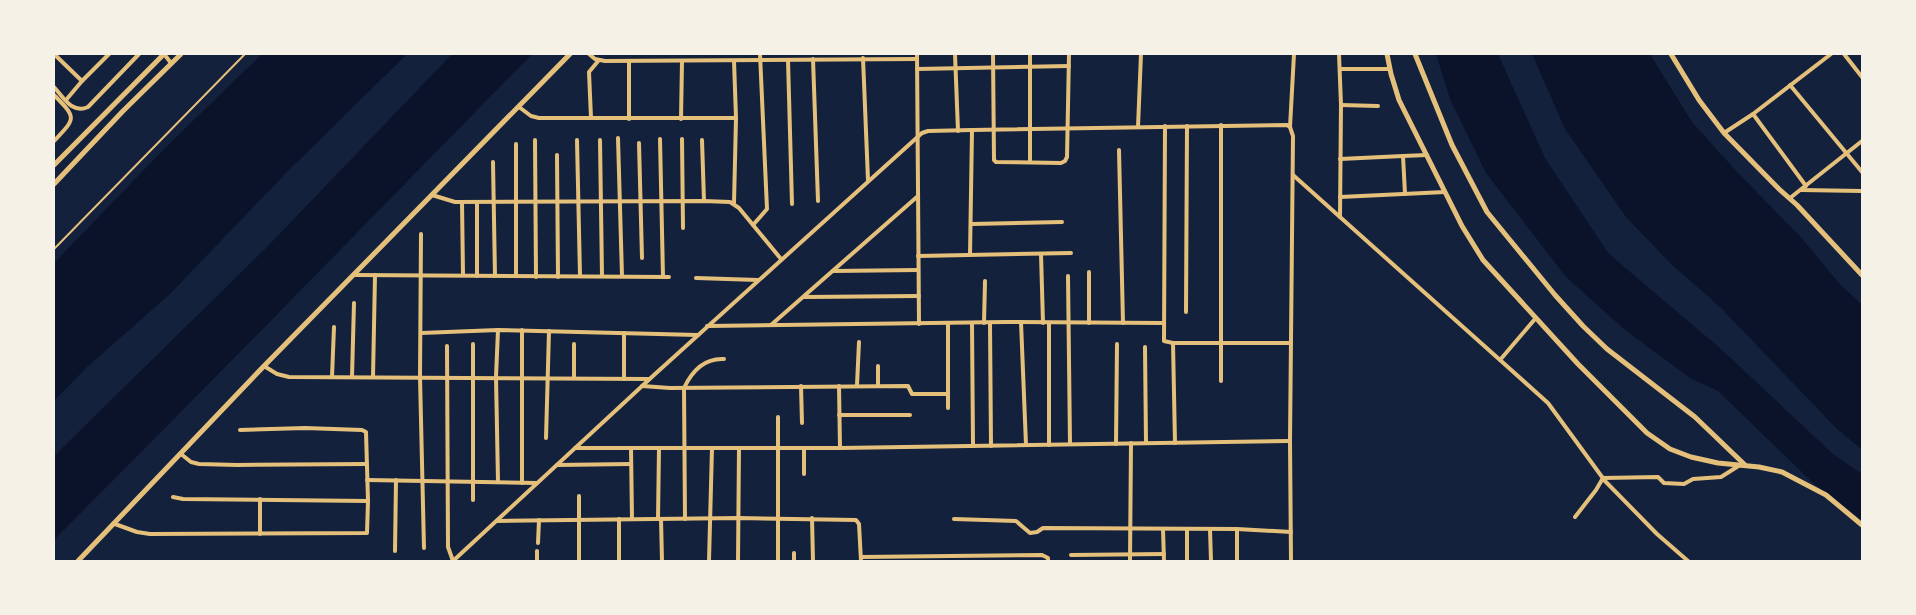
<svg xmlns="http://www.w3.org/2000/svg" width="1916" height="615" viewBox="0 0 1916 615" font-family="Barlow,sans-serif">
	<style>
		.water { fill: #0b132b }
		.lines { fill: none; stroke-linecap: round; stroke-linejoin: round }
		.service { stroke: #e5c07b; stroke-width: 2 }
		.minor { stroke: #e5c07b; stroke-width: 4 }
		.tertiary { stroke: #e5c07b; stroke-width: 5 }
	</style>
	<rect width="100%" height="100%" fill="#14213d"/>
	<g class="water">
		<polygon points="262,54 407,54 288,171 169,295 86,368 54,401 54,263 165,148"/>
		<polygon points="452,54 532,54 250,342 54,540 54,456 266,248"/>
		<polygon points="1436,54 1498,54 1545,158 1609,254 1721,349 1833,454 1862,474 1862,520 1813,483 1718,391 1690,378 1652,350 1624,329 1566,277 1486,173 1450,99"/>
		<polygon points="1532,54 1650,54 1692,122 1738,173 1799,235 1838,282 1862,305 1862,450 1836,428 1720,307 1671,264 1626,217 1565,129"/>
	</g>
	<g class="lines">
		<polyline class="service" points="54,249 245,54"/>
		<g class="minor">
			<polyline points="54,54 82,81 109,54"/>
			<polyline points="164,54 171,63"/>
			<polyline points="589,54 595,59 605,61 917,59"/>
			<polyline points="917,54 919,324"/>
			<polyline points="955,54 958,131"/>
			<polyline points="993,54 994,160 996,162 1061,163 1065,161 1067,157 1069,54"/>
			<polyline points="1339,54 1341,105 1340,217"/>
			<polyline points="1844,54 1862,77"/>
			<polyline points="863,58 868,180"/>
			<polyline points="813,59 818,201"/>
			<polyline points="788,60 792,204"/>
			<polyline points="917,69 1069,66"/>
			<polyline points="1340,69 1390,69"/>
			<polyline points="1790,85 1862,172"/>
			<path d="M54,87C64,98 72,114 88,107L139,54"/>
			<path d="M54,95C77,118 76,118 54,141"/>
			<polyline points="66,100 82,81"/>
			<polyline points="1341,105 1378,106"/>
			<polyline points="519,107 531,116 539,118 736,118"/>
			<polyline points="1753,114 1806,186"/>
			<polyline points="591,118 589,72 599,60"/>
			<polyline points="629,119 629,61"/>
			<polyline points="681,119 682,61"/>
			<polyline points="1221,125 1221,381"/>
			<polyline points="1165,126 1164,341 1173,343 1291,343"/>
			<polyline points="1138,127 1141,54"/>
			<polyline points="1290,127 1294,54"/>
			<polyline points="1724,133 1753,114 1831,54"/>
			<polyline points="618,138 622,276"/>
			<polyline points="660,139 663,277"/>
			<polyline points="682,139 683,228"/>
			<polyline points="535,140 536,277"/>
			<polyline points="577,140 580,276"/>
			<polyline points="600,140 602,276"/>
			<polyline points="702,140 704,201"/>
			<polyline points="639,143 642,258"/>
			<polyline points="1119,150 1123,323"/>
			<polyline points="557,155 558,277"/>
			<polyline points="1340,159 1403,156"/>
			<polyline points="493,162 495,276"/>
			<polyline points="1030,162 1030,54"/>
			<polyline points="1293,175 1500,360"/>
			<polyline points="1801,190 1862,191"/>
			<polyline points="1405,194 1403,156 1427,155"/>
			<polyline points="432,195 455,202 704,201 730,202 739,208 781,259"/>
			<polyline points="1340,197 1445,192"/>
			<polyline points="1790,198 1862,141"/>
			<polyline points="462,202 463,275"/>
			<polyline points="734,203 736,118 734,61"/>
			<polyline points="971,224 1062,222"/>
			<polyline points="753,225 767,209 760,54"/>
			<polyline points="421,234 420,377 424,548"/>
			<polyline points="1041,254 1043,323"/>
			<polyline points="970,255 972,130"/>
			<polyline points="918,256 1071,253"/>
			<polyline points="833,271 918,270"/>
			<polyline points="355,275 669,277"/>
			<polyline points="477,276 477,202"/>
			<polyline points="516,276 516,144"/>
			<polyline points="1068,276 1070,444"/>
			<polyline points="696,278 758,280"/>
			<polyline points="804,297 919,296"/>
			<polyline points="1186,312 1187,126"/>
			<polyline points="1535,319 1500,360 1548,403 1605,481 1657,534 1688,561"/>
			<polyline points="1021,322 1026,445"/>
			<polyline points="948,323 948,408"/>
			<polyline points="972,323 973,446"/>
			<polyline points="984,323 985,281"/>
			<polyline points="990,323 991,446"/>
			<polyline points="1049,323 1049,445"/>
			<polyline points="1089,323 1089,272"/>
			<polyline points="771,325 918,196"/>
			<polyline points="707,326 1006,322 1164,323"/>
			<polyline points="498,330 496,377 498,482"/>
			<polyline points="522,330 522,483"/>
			<polyline points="421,333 498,330 698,335"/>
			<polyline points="1173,343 1175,443"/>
			<polyline points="473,344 473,500"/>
			<polyline points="574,344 574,378"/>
			<polyline points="447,346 448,547 453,561 654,375 922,133 928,131 972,130 1287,125 1290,127 1293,136 1290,441 1291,561"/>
			<polyline points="1145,347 1146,443"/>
			<polyline points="264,366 277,374 289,377 649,379"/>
			<polyline points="332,377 334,327"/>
			<polyline points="352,377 354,303"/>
			<polyline points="373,377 375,275"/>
			<polyline points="624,379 624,333"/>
			<polyline points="857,385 859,342"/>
			<polyline points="878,385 878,366"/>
			<polyline points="642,386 670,388 908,386 912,394 948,394"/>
			<polyline points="801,386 802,423"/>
			<polyline points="839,386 840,448"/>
			<polyline points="839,415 910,415"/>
			<polyline points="778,417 778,561"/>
			<polyline points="546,438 549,331"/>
			<polyline points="1116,444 1117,344"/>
			<polyline points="575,448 840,448 1290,441"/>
			<polyline points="631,448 632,519"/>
			<polyline points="804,448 804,474"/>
			<polyline points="181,454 191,462 199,464 237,465 367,464"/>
			<polyline points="557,465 631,464"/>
			<polyline points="367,480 537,483"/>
			<polyline points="579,496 579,561"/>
			<polyline points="173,497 183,499 368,501"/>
			<polyline points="260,499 260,534"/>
			<polyline points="1575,517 1596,490 1603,478 1658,477 1664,483 1684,484 1693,479 1721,477 1740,465"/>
			<polyline points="812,518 813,561"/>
			<polyline points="619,519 619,561"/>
			<polyline points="658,519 659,448"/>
			<polyline points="661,519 662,561"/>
			<path d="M685,519L684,388C692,371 705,358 724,359"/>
			<polyline points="954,519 1016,521 1030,533 1037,532 1043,528 1237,529 1291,532"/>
			<polyline points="497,521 739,518 856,520 859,524 861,561"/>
			<polyline points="115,524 137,532 150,534 367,533 368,501 366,432 362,430 305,428 240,430"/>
			<polyline points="1163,529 1164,561"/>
			<polyline points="1187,529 1187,561"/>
			<polyline points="1210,529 1211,561"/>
			<polyline points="1237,529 1237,561"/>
			<polyline points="538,543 539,520"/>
			<polyline points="395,551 396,480"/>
			<polyline points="537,551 537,561"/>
			<polyline points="1071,555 1164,554"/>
			<polyline points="861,557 1042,555 1048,558 1048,561"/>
			<polyline points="709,561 712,448"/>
			<polyline points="738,561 739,448"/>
			<polyline points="794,561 794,553"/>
			<polyline points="1130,561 1131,443"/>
		</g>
		<g class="tertiary">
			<polyline points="1387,54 1391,74 1399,100 1462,226 1483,260 1578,364 1647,433 1670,449 1691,457 1718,463 1759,467 1782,472 1826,495 1862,525"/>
			<polyline points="1415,54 1452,145 1487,212 1555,295 1583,326 1607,349 1695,417 1745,465"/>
			<polyline points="1671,54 1699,100 1724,133 1779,189 1797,205 1862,275"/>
			<polyline points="54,165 164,54"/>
			<polyline points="54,184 123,111 181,54"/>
			<polyline points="78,561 264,366 570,54"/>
		</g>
	</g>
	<rect width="1916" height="615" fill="none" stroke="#f6f1e7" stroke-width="110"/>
</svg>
